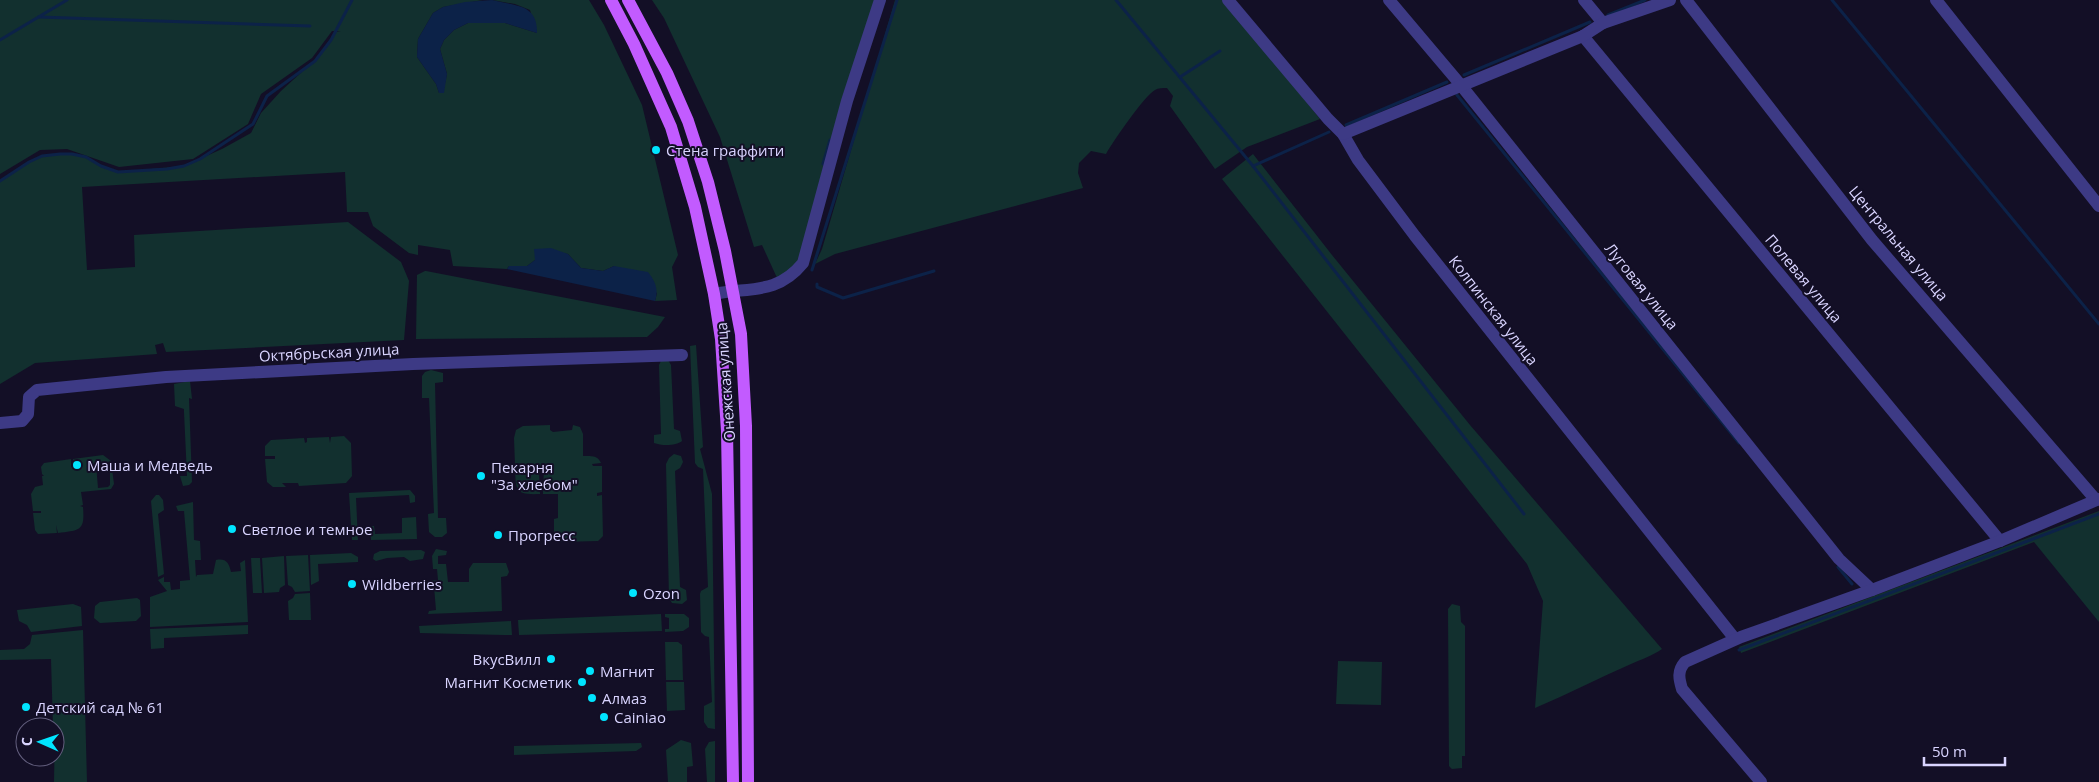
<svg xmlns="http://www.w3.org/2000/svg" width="2099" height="782" viewBox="0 0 2099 782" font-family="'Open Sans',sans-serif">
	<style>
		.green { fill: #12302f }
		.water { fill: #0c2248 }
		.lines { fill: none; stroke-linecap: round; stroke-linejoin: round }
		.stream { stroke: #0c2248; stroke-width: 3 }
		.minor { stroke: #3d3a85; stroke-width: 12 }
		.major { stroke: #c25bff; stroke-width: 12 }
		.poi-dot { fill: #00e5ff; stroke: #130f26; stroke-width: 2 }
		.labels { text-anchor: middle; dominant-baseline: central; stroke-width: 4; stroke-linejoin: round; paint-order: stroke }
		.poi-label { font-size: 15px; fill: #d9d4ff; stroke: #130f26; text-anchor: start }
		.street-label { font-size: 15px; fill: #d9d4ff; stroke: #130f26 }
	</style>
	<rect width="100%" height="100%" fill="#130f26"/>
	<g class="green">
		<polygon points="0,0 483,0 443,7 433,13 418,39 417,57 436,84 439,93 443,93 447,74 440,49 444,40 454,30 468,23 505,23 537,33 530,10 515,4 492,0 589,0 604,25 642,105 678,255 672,267 677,300 655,301 657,293 614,266 603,271 581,268 568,254 535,249 535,260 527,266 509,266 507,269 453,266 450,250 418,245 418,255 409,253 373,226 368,212 347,212 345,172 82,187 87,270 135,267 134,235 348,222 401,262 409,281 404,340 166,352 163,343 155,345 157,354 35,363 0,384 0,181 29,162 42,156 72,154 86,157 101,166 118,172 184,166 222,149 251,133 261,113 281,91 317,58 335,32 341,31 332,31 312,58 261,94 248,124 193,159 119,167 67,149 40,150 0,174"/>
		<polygon points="652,0 875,0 799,266 778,280 762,245 754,247 720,137 664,18"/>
		<path d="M895,0H1225L1320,119L1247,147L1215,169L1170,106L1173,96L1167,88C1163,88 1158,88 1155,90C1145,95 1112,143 1106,154L1091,151L1079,163L1078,173L1083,188L835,254L815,264L822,249Z"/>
		<path d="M1253,154L1332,255L1470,425L1662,649C1652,656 1642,659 1631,664C1599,678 1568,694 1535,708L1543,601L1527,564L1222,179Z"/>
		<polygon points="425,271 426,271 665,317 658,327 647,337 416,339 417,275"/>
		<polygon points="696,345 703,447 700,449 712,494 715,729 708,728 704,722 704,706 712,702 709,637 705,636 701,632 700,594 701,591 708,587 703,469 698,467 695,463 690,346"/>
		<path d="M668,360L671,365L674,429L680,431L682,441C676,446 662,446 654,443V435L661,434L659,365L661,361Z"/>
		<polygon points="431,370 443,373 443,382 435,383 438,518 446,518 447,533 442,537 435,537 429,532 428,514 434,513 429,398 422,398 422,376 425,372"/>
		<polygon points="190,381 192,399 189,398 192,482 189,485 183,486 180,476 187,476 184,412 184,409 175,406 174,384"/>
		<path d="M550,425V430L553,432L572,430L573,425L580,427L583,434V456C590,456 598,455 601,463L592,464L593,466H602V492L597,493V496L602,495L603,536L598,541L559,542L554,540V519L558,518V494H543L544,467L525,468L526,472H539L540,494C515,495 516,491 515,468L520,467V464L515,465L514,438L516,430L523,426Z"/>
		<polygon points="344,436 351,443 352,476 346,483 299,486 298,483 282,483 286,487 273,487 267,482 265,459 275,459 275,456 265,456 265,446 271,440 304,438 305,443 307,442 307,438 329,437 330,443 331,437"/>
		<polygon points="674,454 681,456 683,462 680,468 675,471 680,587 686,590 687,600 682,604 672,603 669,598 666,464 669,458"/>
		<path d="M103,455L111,461L112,467H109L107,463L96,464L98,488L108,487L110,485V469H112L114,484L111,489L81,492L83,505L80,506L83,507C85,531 80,530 58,533L56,525L57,533L38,534L35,530L33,513H41V511H33L31,494L35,487L43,485L42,476H44L42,474L41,467L44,463L71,459V467H73V459Z"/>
		<polygon points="410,490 415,496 415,502 410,503 409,495 356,498 358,540 352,540 349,493"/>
		<polygon points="156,495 159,495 163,500 164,510 158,514 164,574 158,577 151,501"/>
		<path d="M193,502L194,540L200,541L201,560H195L196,577L197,575L213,574L216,560C226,558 229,563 231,572L241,571L240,563L245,560L248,622L150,627V597L167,591L158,580L164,577V582H170L171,590L180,589V581L190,580L184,511H178L176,506Z"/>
		<polygon points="2099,511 2099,622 2034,542 1741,653 1739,647"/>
		<polygon points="416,517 417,539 371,540 370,526 374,526 375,534 402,533 402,518"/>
		<polygon points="436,549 447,551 446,555 438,556 438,564 446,564 448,582 469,582 469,569 473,563 506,563 509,572 507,576 501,577 502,611 428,614 429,611 436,610 434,586 426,584 428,581 438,580 437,569 433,569 432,556"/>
		<polygon points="421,550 425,552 423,559 410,561 404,557 387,558 376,561 373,559 374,554 380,551"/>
		<polygon points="351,553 358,557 358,562 318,564 319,581 311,585 310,555"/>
		<polygon points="308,555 310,591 295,592 292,587 288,585 286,556"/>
		<polygon points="284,556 285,585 280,588 279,592 264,593 262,558"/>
		<polygon points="251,558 260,558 262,593 253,593"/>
		<polygon points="310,593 311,620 289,620 288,601 293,598 295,594"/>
		<polygon points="137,598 140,600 141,616 136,621 100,623 94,618 95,606 100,602"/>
		<polygon points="73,604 81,607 82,626 31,632 27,625 19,621 17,610"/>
		<polygon points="1452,604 1460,606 1461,622 1465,626 1465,756 1462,756 1462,768 1452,769 1449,766 1448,609"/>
		<polygon points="661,614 662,631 519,635 518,620"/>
		<polygon points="665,614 684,614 689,618 689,627 683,631 665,632 665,629 669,629 669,618 665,617"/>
		<polygon points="511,621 512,635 504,635 420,633 419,626"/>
		<polygon points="248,625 248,634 164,638 164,648 151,649 150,629"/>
		<polygon points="83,630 87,782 54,782 55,727 53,727 51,659 0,660 0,650 24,649 30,644 32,635"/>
		<polygon points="665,642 678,642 682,645 683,680 666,680"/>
		<polygon points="1338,661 1382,662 1381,705 1336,704"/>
		<polygon points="666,682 684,682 685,710 667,711"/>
		<polygon points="681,740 691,743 693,766 687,767 687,782 668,782 666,750"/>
		<polygon points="715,741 715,782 707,782 705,749 709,742"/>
		<polygon points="641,743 642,747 636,751 514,755 514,746"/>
	</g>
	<g class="water">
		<path d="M492,0C514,6 538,3 537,33L505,23H468L454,30L444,40L440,49L447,74L444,93H439L436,84L417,57L418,39L433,13L443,7L465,2Z"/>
		<path d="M551,248L568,254L581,268L603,271L614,266L648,272C655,281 659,289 655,301L507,269L509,266H527L535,260L534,249Z"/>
	</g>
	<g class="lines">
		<g class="stream">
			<polyline points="1116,0 1253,166 1524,514"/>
			<polyline points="1832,0 2099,324"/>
			<polyline points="1608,15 1645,0"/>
			<polyline points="39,17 310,26"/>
			<polyline points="0,40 67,0"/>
			<polyline points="1464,75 1590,22"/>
			<polyline points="1180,77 1220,51"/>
			<polyline points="1457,95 1739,443"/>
			<polyline points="1346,125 1447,82"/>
			<polyline points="823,164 830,140"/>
			<polyline points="1253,166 1329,132"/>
			<polyline points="0,181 29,162 42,156 60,154 72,154 86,157 101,166 118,172 167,169 184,166 200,159 253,124 267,96 315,61 331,40 352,0"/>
			<polyline points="812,270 897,0"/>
			<polyline points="817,284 817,287 843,298 934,271"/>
			<polyline points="1838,567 1852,584"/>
			<polyline points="1739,650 2099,514"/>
		</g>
		<g class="minor">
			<polyline points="1228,0 1328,119 1343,134 1358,160 1415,236 1735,639"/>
			<polyline points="1389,0 1460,84 1839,559 1872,590"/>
			<polyline points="1584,0 1603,23"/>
			<polyline points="1686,0 1872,240 2096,500"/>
			<polyline points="1936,0 2099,206"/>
			<polyline points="1583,36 2000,541"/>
			<polyline points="1343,134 1583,36 1603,23 1670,0"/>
			<path d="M714,294C749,287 777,295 803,263L847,101L880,0"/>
			<polyline points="0,423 22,421 28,414 29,397 37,390 166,377 413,364 682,355"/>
			<path d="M1761,782L1682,689C1679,679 1677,671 1685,662L1741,637L1872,590L2000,541L2099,499"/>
		</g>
		<g class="major">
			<polyline points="611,0 634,44 671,127 695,207 714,294 721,339 727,431 733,782"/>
			<polyline points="628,0 667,73 688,121 708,182 725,251 741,334 746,426 748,782"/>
		</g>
	</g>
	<g class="poi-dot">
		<circle cx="656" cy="150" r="5"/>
		<circle cx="77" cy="465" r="5"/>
		<circle cx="481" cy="476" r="5"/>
		<circle cx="232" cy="529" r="5"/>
		<circle cx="498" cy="535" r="5"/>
		<circle cx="352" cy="584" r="5"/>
		<circle cx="633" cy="593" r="5"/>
		<circle cx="551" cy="659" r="5"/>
		<circle cx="590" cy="671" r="5"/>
		<circle cx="582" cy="682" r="5"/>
		<circle cx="592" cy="698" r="5"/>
		<circle cx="26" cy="707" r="5"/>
		<circle cx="604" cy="717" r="5"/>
	</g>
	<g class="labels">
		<g class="poi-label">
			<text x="666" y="150">Стена граффити</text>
			<text x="87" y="465">Маша и Медведь</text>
			<text x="491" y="467">Пекарня<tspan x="491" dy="17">"За хлебом"</tspan></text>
			<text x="242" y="529">Светлое и темное</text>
			<text x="508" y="535">Прогресс</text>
			<text x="362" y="584">Wildberries</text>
			<text x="643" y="593">Ozon</text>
			<text x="541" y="659" text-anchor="end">ВкусВилл</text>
			<text x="600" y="671">Магнит</text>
			<text x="572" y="682" text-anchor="end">Магнит Косметик</text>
			<text x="602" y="698">Алмаз</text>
			<text x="36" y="707">Детский сад № 61</text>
			<text x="614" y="717">Сainiao</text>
		</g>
		<g class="street-label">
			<text transform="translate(1899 243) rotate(50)">Центральная улица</text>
			<text transform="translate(1804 278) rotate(50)">Полевая улица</text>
			<text transform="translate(1642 286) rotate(51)">Луговая улица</text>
			<text transform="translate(1494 310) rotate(52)">Колпинская улица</text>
			<text transform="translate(329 352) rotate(-3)">Октябрьская улица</text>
			<text transform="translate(725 382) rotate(-94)">Онежская улица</text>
		</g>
	</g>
	<g transform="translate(40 742) rotate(272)"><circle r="24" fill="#130f26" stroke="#625e7d"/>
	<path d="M0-4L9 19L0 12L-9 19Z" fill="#00e5ff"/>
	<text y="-8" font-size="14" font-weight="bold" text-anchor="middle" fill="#d9d4ff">С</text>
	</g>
	<path d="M1924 757v8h81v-8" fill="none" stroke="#d9d4ff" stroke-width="2.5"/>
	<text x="1932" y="757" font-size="15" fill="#d9d4ff" stroke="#130f26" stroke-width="4" paint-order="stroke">50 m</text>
</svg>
